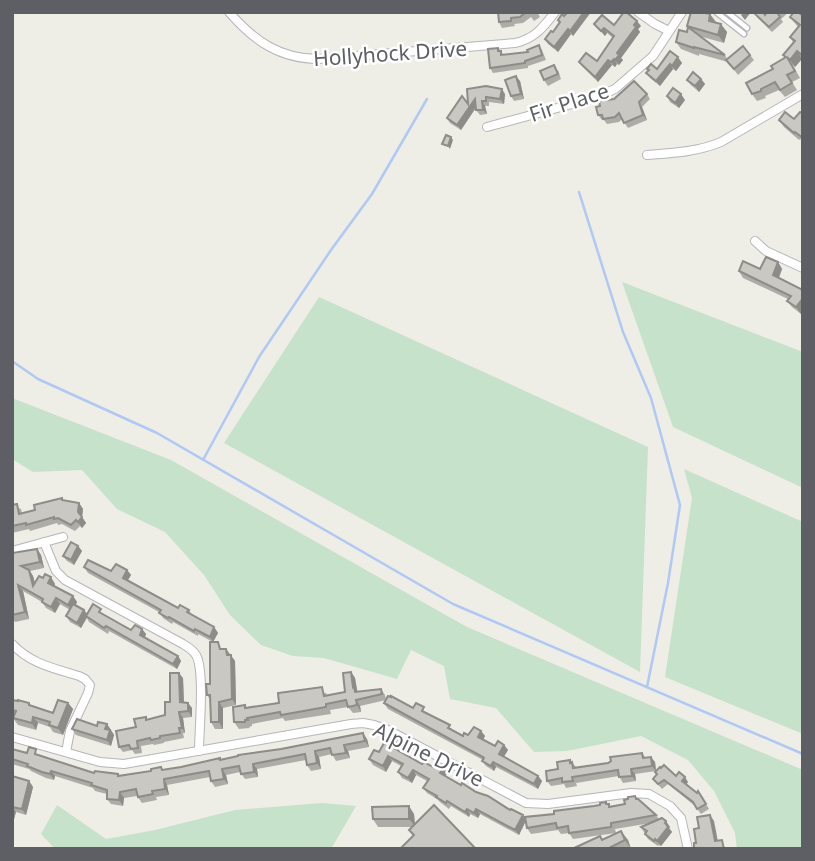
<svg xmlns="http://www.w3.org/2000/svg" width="815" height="861" viewBox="0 0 815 861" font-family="'Noto Sans',sans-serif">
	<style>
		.green { fill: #c6e2cb }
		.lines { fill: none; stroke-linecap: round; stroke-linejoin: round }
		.stream { stroke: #b0c9f4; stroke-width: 2.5 }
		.lane-casing { stroke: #b6b6bb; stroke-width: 7 }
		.street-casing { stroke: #b6b6bb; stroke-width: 10 }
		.lane { stroke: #fff; stroke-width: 4.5 }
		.street { stroke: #fff; stroke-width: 8 }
		.wall { fill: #adaca7 }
		.shaded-wall { fill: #8d8c88 }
		.building { fill: #c9c8c2; stroke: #8d8c88; stroke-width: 2 }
		.labels { text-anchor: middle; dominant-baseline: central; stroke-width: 5; stroke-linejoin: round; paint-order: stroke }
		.street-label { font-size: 21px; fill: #5d5f64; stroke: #fff }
	</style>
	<rect width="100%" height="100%" fill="#eeede6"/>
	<g class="green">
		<polygon points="622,282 803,352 803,488 673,427"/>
		<polygon points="319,297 648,447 640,672 224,443"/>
		<polygon points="12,398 171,460 467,627 803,770 803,849 737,849 735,833 714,791 688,760 641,736 567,751 534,752 496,708 450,699 444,666 411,650 397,679 324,658 293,656 261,645 230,615 204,575 165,532 117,509 82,470 33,472 12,459"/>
		<polygon points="684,469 803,522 803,734 665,677 692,498"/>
		<polygon points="322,803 356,806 331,849 55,849 41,834 57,805 106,839 155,830 235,810"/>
	</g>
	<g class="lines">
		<g class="stream">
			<polyline points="579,192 623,332 651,398 680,505 668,583 647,687"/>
			<polyline points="12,361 38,379 157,433 453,604 803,754"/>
			<polyline points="203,460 259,357 331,250 372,194 427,99"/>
		</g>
		<g class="lane-casing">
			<g id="lane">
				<polyline points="716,12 744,34"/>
				<polyline points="727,12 747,28"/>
			</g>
		</g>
		<g class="street-casing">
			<g id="street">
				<path d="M229,12C254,41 280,59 319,59L515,43C534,39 543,28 555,12"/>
				<polyline points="638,12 655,24 669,31"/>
				<polyline points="487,127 594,98 615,89 653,56 682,12"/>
				<path d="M647,155C673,153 697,152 721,142L803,94"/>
				<polyline points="755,241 766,251 803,268"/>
				<path d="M44,542L56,571L65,580L183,644C188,647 193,650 196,655C205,670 199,731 199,751"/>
				<polyline points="12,551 63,537"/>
				<path d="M12,644C31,664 53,668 79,676L85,679L90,685L88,693L70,731L66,752"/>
				<polyline points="12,737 100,762 124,764 351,724 363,723 374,725 388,730 526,803 548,804 631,793 649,794 670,806 681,818 688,849"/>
			</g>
		</g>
		<use href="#lane" class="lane"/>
		<use href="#street" class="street"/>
	</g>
	<g class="wall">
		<polygon points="498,12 537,12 540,17 534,21 531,17 523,23 514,24 515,26 502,28 499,22"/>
		<polygon points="568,12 591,12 573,36 571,34 558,52 548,44 545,39 553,32 559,23 558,20"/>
		<polygon points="598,12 604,12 602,15 614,25 641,26 638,29 640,32 621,58 623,60 619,65 617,64 615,67 612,65 598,82 583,67 579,62 597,61 613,38 607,33 605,36 594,24 602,15"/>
		<polygon points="767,12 789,12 781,19 783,22 772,32 759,19 755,14 765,15"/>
		<polygon points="803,16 803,59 802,59 795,67 792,64 800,78 792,82 797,90 785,97 779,90 765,96 766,98 757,101 752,94 773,69 786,58 783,55 793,42 790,37 798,27 790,17"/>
		<polygon points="716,22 727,32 724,43 699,36 725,55 727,59 743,46 754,60 738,75 728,62 699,54 699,56 681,49 676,42 687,32 687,26"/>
		<polygon points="539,45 542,50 546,60 528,66 528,68 493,73 490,68 498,48 504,55 528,52"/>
		<polygon points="670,51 682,63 676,71 673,69 660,86 650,78 646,73 657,69"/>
		<polygon points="558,70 561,79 548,86 544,80"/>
		<polygon points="701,79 705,84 699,92 691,85 687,80"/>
		<polygon points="520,81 524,99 514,101 511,96"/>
		<polygon points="467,89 505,94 504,104 489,102 489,106 485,106 487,114 480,115 476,110 476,108 461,130 450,123 447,118 468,104"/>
		<polygon points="647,94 650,99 642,107 647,120 628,128 622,119 619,122 607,124 604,120 602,120 598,115"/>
		<polygon points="667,96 685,100 679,108 670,102"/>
		<polygon points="803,114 803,141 800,139 799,140 784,127 779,120 794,119"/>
		<polygon points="778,262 782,269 779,278 799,288 801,314 792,307 787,301 788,299 743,278 739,271 760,269"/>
		<polygon points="62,498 64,501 79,503 83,509 82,517 86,523 82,528 80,526 75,531 62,524 58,525 57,523 30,531 29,529 12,533 12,505 21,509 22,513 35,510"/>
		<polygon points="78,546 82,551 74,565 67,561 63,556"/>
		<polygon points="37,549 41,555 44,568 30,571 33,576 35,583 55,584 54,586 73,596 77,602 76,605 87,614 104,615 131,630 142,629 146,634 145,637 178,656 181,661 177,669 109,631 108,634 89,622 87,618 81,628 70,622 66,616 70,610 60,604 55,613 46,608 42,602 23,591 29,619 15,622 12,618 12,553"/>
		<polygon points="84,567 111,571 127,570 131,575 128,580 178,608 189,610 192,615 214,627 218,633 213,642 198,634 198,636 173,622 172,624 163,618 159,612 88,573"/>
		<polygon points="223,649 226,649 235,661 236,705 223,708 223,729 215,729 211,722 211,701 207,695"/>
		<polygon points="351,672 355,678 357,690 358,692 381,689 385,695 386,700 428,713 427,713 463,736 468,735 481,731 485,736 483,739 495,746 504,745 508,750 504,757 538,776 542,781 538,789 496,767 494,771 486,766 482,761 483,760 388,709 384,703 386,700 360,706 361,712 353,713 348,707 330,710 331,714 285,721 283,718 252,724 252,726 249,727 250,728 239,729 234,722 245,705 247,708 326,693 327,695 345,692"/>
		<polygon points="183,678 184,702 188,703 192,708 192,717 183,718 185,733 183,733 184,738 164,742 164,743 154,745 153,744 141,746 142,753 135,754 132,750 123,752 119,747 136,727 147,720 165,715 170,702"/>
		<polygon points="12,700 53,713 68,703 73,709 63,735 53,732 50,727 38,723 36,730 18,725 13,718 14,716 12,716"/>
		<polygon points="107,724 114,735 111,746 76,735 72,729"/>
		<polygon points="367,739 369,747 348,751 350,758 336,761 332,754 319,757 321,769 311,771 307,765 306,760 257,769 258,777 245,779 240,772 226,775 228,784 215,787 211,781 210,777 167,785 169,795 156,797 157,800 142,803 137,796 124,798 123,806 111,804 107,799 107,794 95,791 93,788 55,776 54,780 46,778 31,771 29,769 12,764 12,749 27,753 40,755 40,756 94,773 119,776 181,767 220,758 221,759"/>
		<polygon points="396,741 399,746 397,750 422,764 448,772 445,776 526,819 607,804 609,804 610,806 625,804 628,799 635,796 656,815 659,819 670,827 669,828 672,832 661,846 659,845 658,846 648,839 641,827 651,823 615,829 616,833 573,839 569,833 561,834 558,830 531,834 527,828 526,821 519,835 480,814 478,818 470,814 469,817 451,806 449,809 440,802 437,799 427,793 423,788 427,781 416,775 412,783 402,778 398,772 401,766 392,761 386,772 373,765 369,759 379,752 386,744"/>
		<polygon points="642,753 645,757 655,762 656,771 676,776 688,782 686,785 697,793 698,791 709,809 701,814 695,806 668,784 662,789 653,779 657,775 655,772 656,771 635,774 636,781 623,783 619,776 576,783 577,786 566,788 564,784 551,786 547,781 558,769 570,760 576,767 608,763"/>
		<polygon points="12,776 29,781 33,787 26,815 16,812 12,826"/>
		<polygon points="414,814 415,824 476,849 413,836 409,830 412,827 378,827 373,819"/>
		<polygon points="600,836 603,839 628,840 631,849 572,849"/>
	</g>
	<g class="shaded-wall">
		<polygon points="584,12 591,12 573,36 570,31"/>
		<polygon points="743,12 751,12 745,20 741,15"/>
		<polygon points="710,14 716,22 714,29 709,21"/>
		<polygon points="637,21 641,26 638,29 640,32 621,58 623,60 619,65 615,60 617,53"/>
		<polygon points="721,24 727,32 724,43 718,35"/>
		<polygon points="604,28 607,33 605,36 601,31"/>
		<polygon points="568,29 571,34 558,52 554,47"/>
		<polygon points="797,51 802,59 795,67 790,60"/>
		<polygon points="678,57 682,63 676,71 672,66"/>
		<polygon points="614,59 617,64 615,67 611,62"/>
		<polygon points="608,60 612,65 598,82 595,77"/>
		<polygon points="670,64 673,69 660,86 656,81"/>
		<polygon points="516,76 520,81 524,99 521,94"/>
		<polygon points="701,79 705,84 699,92 695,86"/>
		<polygon points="502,89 505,94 504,104 500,99"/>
		<polygon points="681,94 685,100 679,108 675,103"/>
		<polygon points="475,99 478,104 461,130 457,125"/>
		<polygon points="482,101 485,106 487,114 483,110"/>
		<polygon points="639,102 642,107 647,120 643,115"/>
		<polygon points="451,137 453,140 450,149 448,146"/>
		<polygon points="778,262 782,269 777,282 773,275"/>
		<polygon points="803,298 803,311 801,314 796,307"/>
		<polygon points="79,503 83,509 82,517 86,523 82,528 78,522"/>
		<polygon points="78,546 82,551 74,565 71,560"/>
		<polygon points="37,549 41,555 44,568 40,562"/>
		<polygon points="29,570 33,576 37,592 33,586"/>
		<polygon points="127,570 131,575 126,583 123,578"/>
		<polygon points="51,577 55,584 52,589 48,583"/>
		<polygon points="18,585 23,591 29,619 25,612"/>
		<polygon points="73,596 77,602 72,611 68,605"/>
		<polygon points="56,598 60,604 55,613 51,607"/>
		<polygon points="84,610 88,615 81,628 77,623"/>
		<polygon points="214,627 218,633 213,642 210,637"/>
		<polygon points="142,629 146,634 144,640 140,635"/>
		<polygon points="226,649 235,661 236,705 232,699"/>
		<polygon points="178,656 181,661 177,669 173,664"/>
		<polygon points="351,672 355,678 357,690 359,693 360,698 353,687"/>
		<polygon points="179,673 183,678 184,707 180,702"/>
		<polygon points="356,700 360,706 361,712 357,705"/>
		<polygon points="219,702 223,708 223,729 219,722"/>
		<polygon points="68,703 73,709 63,735 58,728"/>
		<polygon points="188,703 192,708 192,717 188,711"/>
		<polygon points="179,712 183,718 185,733 182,728"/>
		<polygon points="33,717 38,723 36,730 32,723"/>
		<polygon points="107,724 114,735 111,746 107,740 105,729"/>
		<polygon points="481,731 485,736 482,742 478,737"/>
		<polygon points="363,733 367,739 369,747 365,741"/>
		<polygon points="396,741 399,746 396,753 392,747"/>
		<polygon points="344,745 348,751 350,758 346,753"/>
		<polygon points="504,745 508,750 502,759 499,754"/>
		<polygon points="315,751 319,757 321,769 317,763"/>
		<polygon points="388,756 392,761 386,772 383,766"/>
		<polygon points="651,757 655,762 656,771 652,766"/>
		<polygon points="493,762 496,767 494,771 491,766"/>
		<polygon points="253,764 257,769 258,777 254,772"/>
		<polygon points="444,767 448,772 444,778 440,773"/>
		<polygon points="222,769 226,775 228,784 224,779"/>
		<polygon points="631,769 635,774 636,781 632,776"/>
		<polygon points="413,770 416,775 412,783 408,778"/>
		<polygon points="51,771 55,776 54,780 50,774"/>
		<polygon points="538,776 542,781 538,789 534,784"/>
		<polygon points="685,777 688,782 685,786 682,781"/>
		<polygon points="164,779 167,785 169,795 165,789"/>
		<polygon points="29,781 33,787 26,815 22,809"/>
		<polygon points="120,792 124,798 123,806 119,800"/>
		<polygon points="12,806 16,812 12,826"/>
		<polygon points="409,806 414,814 415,826 409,819"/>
		<polygon points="467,809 470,814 469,817 465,812"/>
		<polygon points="476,809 480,814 478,818 474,813"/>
		<polygon points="523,815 526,820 519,835 515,830"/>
		<polygon points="710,815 714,821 719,847 715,841"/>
		<polygon points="666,821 670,827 669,828 672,832 661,846 657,841"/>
		<polygon points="621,831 628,840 631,849 625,840"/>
	</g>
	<g class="building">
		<polygon points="498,12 526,12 520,17 511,18 511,21 499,22"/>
		<polygon points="584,12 570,31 568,29 554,47 545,39 551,31 553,32 560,22 558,20 562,14 564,16 568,12"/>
		<polygon points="624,12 626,12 637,21 634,25 636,27 617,53 619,55 615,60 614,59 611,62 608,60 595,77 579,62 586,53 597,61 614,36 604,28 601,31 594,24 602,15 614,25"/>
		<polygon points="691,12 700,12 710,14 709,21 721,24 718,35 687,26"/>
		<polygon points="758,12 763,12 765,15 767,12 780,12 778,14 780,17 769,27 755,14"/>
		<polygon points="794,12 798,12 803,16 803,56 797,51 790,60 787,57 795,71 787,75 792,83 780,90 775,82 761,89 761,91 752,94 746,83 773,69 771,66 786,57 783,55 795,41 790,37 800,25 790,17"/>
		<polygon points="688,27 725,55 694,47 694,48 676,42 679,30 687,32"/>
		<polygon points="539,45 542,55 525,61 525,63 490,68 488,49 498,48 498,51 501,51 501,55 528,52 527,50"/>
		<polygon points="743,46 750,55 734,69 726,60"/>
		<polygon points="670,51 678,57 672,66 670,64 656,81 646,73 649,70 647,69 651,64 657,69"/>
		<polygon points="554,65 558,74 544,80 540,71"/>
		<polygon points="693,72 701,79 695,86 687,80"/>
		<polygon points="516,76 521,94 511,96 505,80"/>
		<polygon points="634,81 647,94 639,102 643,115 624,123 619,113 615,117 603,119 602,115 598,115 596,107 600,106 599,101 614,99"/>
		<polygon points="486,86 502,89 500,99 486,97 486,101 482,101 483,110 476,110 475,99 457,125 447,118 462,96 468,104 467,89"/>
		<polygon points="673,88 681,94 675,103 667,96"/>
		<polygon points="785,112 794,119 800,112 803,114 803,138 795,132 794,133 779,120"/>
		<polygon points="446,135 451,137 448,146 442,144"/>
		<polygon points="766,257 778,262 773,275 803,290 803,298 796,307 787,301 791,296 739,271 743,261 760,269"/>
		<polygon points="62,498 62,500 79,503 78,512 82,517 78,522 76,520 71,525 58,518 54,519 54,517 26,525 26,523 12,526 12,505 17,504 19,514 35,510 34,505"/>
		<polygon points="71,542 78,546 71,560 63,556"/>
		<polygon points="37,549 40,562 21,566 29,570 33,586 39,576 43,578 45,574 51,577 48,583 73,596 68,605 56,598 51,607 42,602 43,599 18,585 25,612 12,615 12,553"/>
		<polygon points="88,560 111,571 116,564 127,570 123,578 178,608 180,605 189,610 187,612 214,627 210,637 195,629 194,631 169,617 168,618 159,613 161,610 84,567"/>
		<polygon points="73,604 84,610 77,623 66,616"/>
		<polygon points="93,604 101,609 99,612 131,630 135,625 142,629 140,635 178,656 173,664 106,626 104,628 86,616"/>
		<polygon points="210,642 218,642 220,649 226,649 227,655 231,655 232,699 219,702 219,722 211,722 210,695 207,695 206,684 210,684"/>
		<polygon points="351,672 353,687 354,686 355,692 381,689 382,694 356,700 357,705 348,707 346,700 326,704 326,707 281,715 280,712 247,718 248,720 245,720 245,722 234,722 233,707 245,705 245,708 279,703 278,693 322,687 324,696 345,692 343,673"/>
		<polygon points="170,673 179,673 180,702 188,703 188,711 179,712 182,728 179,728 180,733 160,736 160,738 151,740 150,738 137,741 138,748 131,749 129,745 119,747 116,731 136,727 134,719 146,717 146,720 165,715 165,702 170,702"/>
		<polygon points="388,696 391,697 391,696 413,708 416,703 424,707 422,711 450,725 448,728 463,736 464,733 468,735 474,727 481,731 478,737 495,746 498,741 504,745 499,754 538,776 534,784 493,762 491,766 482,761 484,758 483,757 384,703"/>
		<polygon points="12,700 18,701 18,700 29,703 29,705 53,713 58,700 68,703 58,728 49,725 50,722 33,717 32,723 13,718 16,711 12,710"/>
		<polygon points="77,719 97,726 98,722 107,724 105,729 110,730 107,740 72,729"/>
		<polygon points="363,733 365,741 344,745 346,753 332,755 330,748 315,751 317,763 307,765 305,754 253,764 254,772 241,774 239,766 222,769 224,779 211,781 209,771 164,779 165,789 152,791 153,794 138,797 136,789 120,792 119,800 107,799 107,790 91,785 92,783 51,771 50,774 42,772 27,766 28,764 12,759 12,749 27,753 29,747 36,749 35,754 94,773 95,771 118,774 118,776 151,771 151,769 161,767 162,770 181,767 220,758 220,760 238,756 238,755 281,749"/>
		<polygon points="389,737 396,741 392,747 422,764 424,762 433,767 436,762 444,767 440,773 461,785 462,783 476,792 488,796 510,810 511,809 523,815 515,830 476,809 474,813 467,809 465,812 447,801 446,803 436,797 437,796 423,788 429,779 413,770 408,778 398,772 403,764 388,756 383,766 369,759 374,750 379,752 384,743 386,744"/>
		<polygon points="642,753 643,758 651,757 652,766 631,769 632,776 619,777 618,770 572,777 573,781 562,782 562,778 547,781 546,771 558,769 557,762 570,760 570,763 572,762 573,768 608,763 611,761 610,757"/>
		<polygon points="664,765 676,776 679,772 685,777 682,781 697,793 698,791 706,804 697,809 693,802 664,780 658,784 653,779 657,774 655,772 660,767 661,768"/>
		<polygon points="12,776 29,781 22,809 12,807"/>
		<polygon points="635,796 636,799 638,799 656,815 611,823 611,827 569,833 568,826 557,828 556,823 527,828 525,817 554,814 554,811 594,806 600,805 600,803 606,802 606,804 609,804 609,807 625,804 624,800 628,799 628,797"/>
		<polygon points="434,805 476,849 400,849 414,835 409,830"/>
		<polygon points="409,806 409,819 373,819 372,807"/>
		<polygon points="710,815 715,841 722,840 724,849 694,849 694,843 696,843 694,829 699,828 697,817"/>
		<polygon points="662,818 666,821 665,823 668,827 657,841 655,839 654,841 645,834 647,831 641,827"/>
		<polygon points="621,831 625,840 607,849 572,849 600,836 602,840"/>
	</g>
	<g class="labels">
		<g class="street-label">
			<text transform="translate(390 53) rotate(-4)">Hollyhock Drive</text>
			<text transform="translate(569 102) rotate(-18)">Fir Place</text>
			<text transform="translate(429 754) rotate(26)">Alpine Drive</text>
		</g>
	</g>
	<rect width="815" height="861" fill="none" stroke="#5d5f64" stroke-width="28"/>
</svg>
